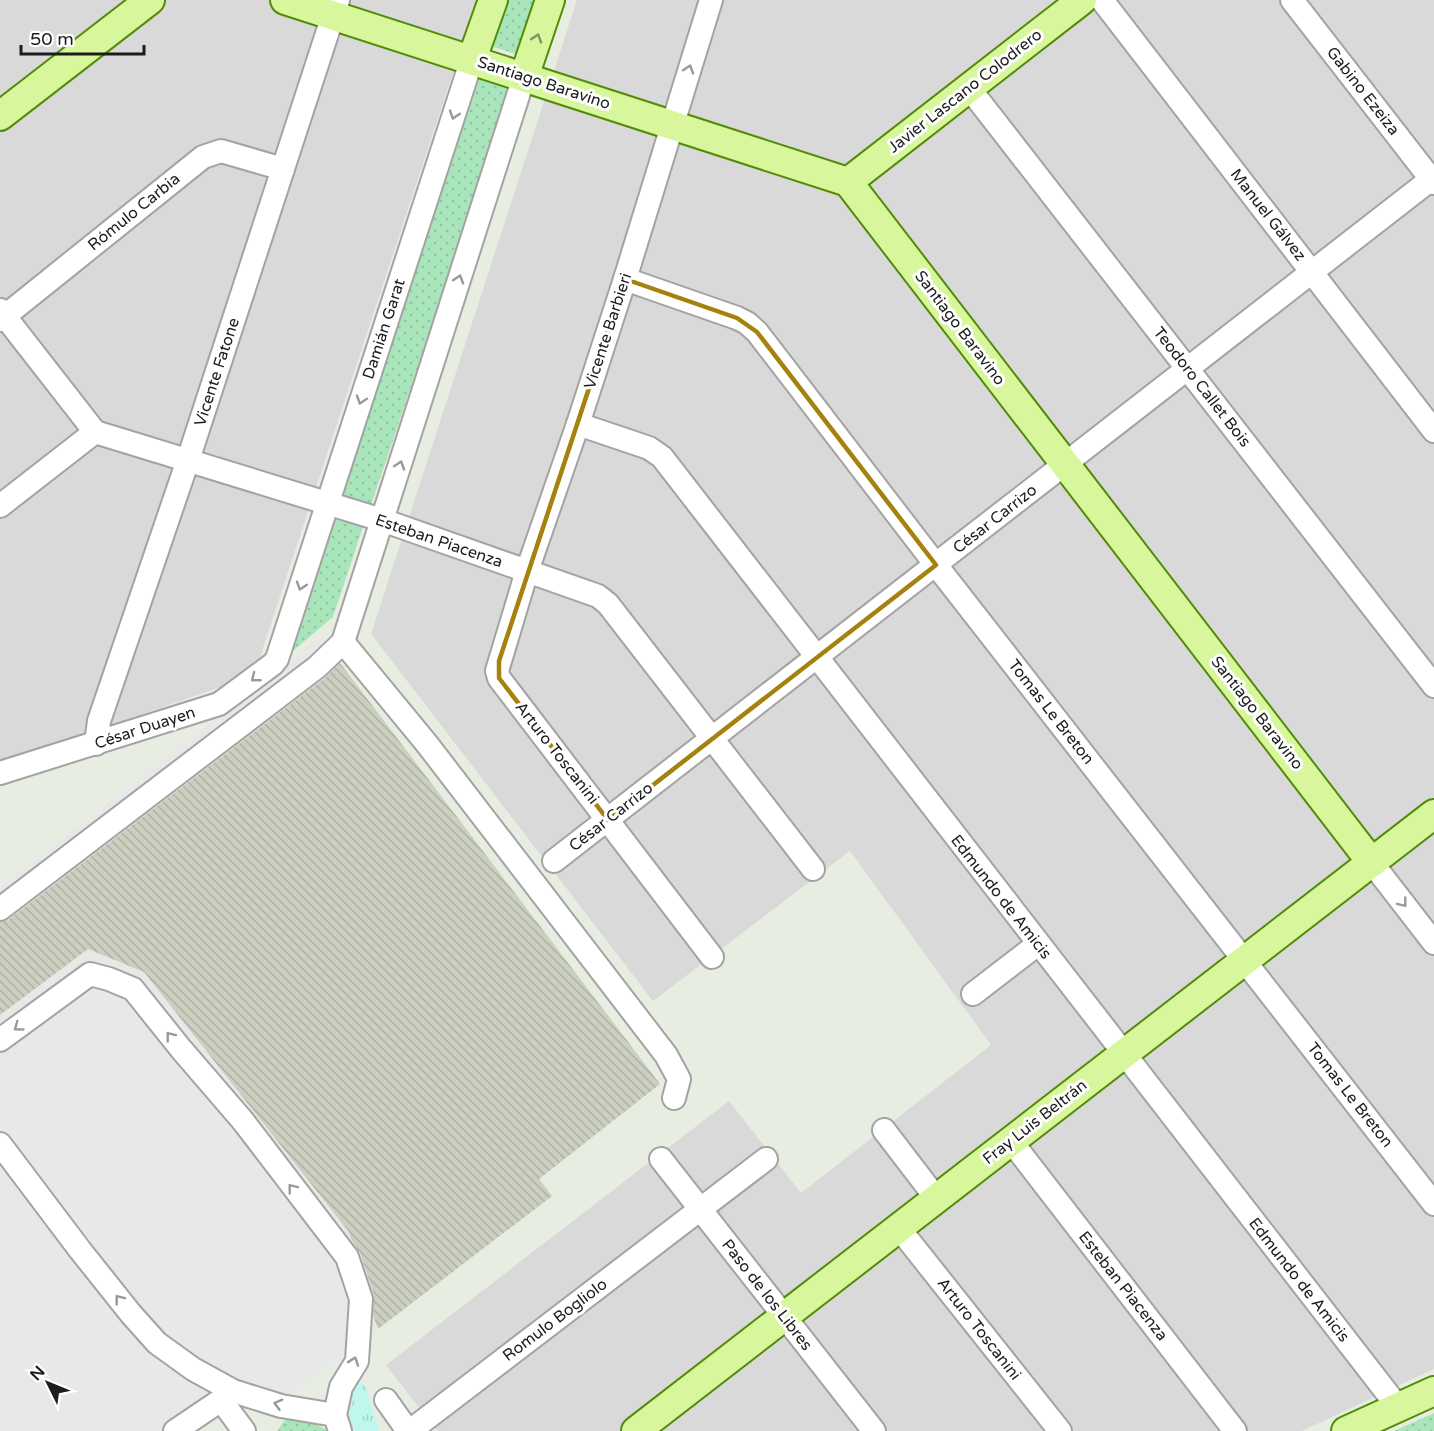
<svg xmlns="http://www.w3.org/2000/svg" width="1434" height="1431" viewBox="0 0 1434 1431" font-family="'Varela Round',sans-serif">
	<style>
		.residential { fill: #dad9d9 }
		.grass { fill: url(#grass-dots) }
		.park { fill: url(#park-tufts) }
		.parking { fill: #e8e8e8 }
		.building { fill: url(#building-back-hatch) }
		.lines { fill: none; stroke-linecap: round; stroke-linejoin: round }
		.minor-casing { stroke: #a3a3a3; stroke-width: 26 }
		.major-casing { stroke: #528c07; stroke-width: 32 }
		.minor { stroke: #fff; stroke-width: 22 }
		.major { stroke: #d8f79d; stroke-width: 28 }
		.oneway { stroke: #839463 }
		.oneway2 { stroke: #999 }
		.marked { fill: none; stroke: #a5820d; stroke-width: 4.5; stroke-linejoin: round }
		.labels { text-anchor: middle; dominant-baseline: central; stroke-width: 6; stroke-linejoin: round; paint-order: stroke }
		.street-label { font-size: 16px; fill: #1c1c1c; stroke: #fff }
	</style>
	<defs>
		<pattern id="grass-dots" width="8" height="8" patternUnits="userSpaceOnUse" patternTransform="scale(1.5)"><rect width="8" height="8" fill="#a9e5ba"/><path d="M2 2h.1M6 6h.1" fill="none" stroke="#91c49f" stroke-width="1.8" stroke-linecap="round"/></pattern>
		<pattern id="park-tufts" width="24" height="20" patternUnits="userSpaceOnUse" patternTransform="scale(1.5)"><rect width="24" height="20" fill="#bff6ee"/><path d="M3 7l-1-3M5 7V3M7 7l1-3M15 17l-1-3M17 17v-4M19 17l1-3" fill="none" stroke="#a4d2cc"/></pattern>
		<pattern id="building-back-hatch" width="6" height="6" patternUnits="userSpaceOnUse" patternTransform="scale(1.5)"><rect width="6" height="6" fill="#cbcfbf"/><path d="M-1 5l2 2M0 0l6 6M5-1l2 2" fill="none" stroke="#aeb1a4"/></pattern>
	</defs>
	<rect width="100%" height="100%" fill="#e8ede2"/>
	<g class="residential">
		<polygon points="0,0 477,0 260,657 229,684 0,764"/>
		<polygon points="577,0 1434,0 1434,1369 1302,1431 437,1431 386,1365 729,1101 801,1193 991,1045 850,851 653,1001 371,634"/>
	</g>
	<g class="grass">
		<polygon points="506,0 541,0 522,56 490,46"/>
		<polygon points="480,77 512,88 371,505 339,494"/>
		<polygon points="329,518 363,527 333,617 287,656"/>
		<polygon points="1434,1413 1434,1431 1394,1431"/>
		<polygon points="290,1417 306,1419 329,1431 277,1431 284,1421"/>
	</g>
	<polygon class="park" points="360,1380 366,1387 379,1431 354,1431 344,1399 349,1390"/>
	<g class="parking">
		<polygon points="325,633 317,667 0,909 0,887"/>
		<polygon points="88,949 144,972 349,1232 378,1329 284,1398 212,1418 194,1431 0,1431 0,1015"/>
	</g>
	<polygon class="building" points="340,663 660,1084 539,1179 552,1196 378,1329 373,1315 374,1295 360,1253 351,1239 349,1232 144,972 88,949 0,1015 0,922 8,920 325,678"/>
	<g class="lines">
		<g class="minor-casing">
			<g id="minor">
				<polyline points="711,0 625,279 578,424 527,571 497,671 499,678 712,957"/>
				<polyline points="1102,0 1434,431"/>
				<polyline points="1292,0 1434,183"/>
				<polyline points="969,88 1434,686"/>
				<polyline points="625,279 737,318 747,323 757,332 936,565 1434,1204"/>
				<polyline points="0,310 95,432 382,520 598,596 608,604 813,869"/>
				<polyline points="0,320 203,157 221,151 283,169"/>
				<polyline points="578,424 649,448 662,457 1398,1407"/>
				<polyline points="0,506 95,432"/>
				<polyline points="343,642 427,744 666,1055 679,1079 674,1098"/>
				<polyline points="96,744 99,721 188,460 338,0"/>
				<polyline points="0,773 219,704 273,664 277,659 472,59"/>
				<polyline points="554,861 1434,177"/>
				<polyline points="1372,863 1434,943"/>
				<polyline points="0,909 317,667 343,642 524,77"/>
				<polyline points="973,994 1038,944"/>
				<polyline points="0,1040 90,974 109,979 133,989 181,1049 243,1121 347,1257 361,1299 357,1361 341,1387 335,1415 340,1431"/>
				<polyline points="884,1130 936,1198"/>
				<polyline points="1011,1141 1235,1431"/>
				<polyline points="0,1144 80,1250 131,1314 157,1343 193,1369 233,1391 281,1406 335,1415"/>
				<polyline points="661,1159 874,1431"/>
				<polyline points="898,1227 1060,1431"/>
				<polyline points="386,1400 408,1431"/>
				<polyline points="175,1431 221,1400 244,1431"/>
				<polyline points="410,1431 766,1159"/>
			</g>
		</g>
		<g class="major-casing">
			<g id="major">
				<polyline points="285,0 848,182 1372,863"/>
				<polyline points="472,59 493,0"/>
				<polyline points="524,77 550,0"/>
				<polyline points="0,116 150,0"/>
				<polyline points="848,182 1082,0"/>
				<polyline points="636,1431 1434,814"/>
				<polyline points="1346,1431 1434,1391"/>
			</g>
		</g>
		<use href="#minor" class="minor"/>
		<use href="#major" class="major"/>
	</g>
	<defs><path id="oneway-chevron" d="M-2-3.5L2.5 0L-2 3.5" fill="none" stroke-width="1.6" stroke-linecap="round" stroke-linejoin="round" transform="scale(1.5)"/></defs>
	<use class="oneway" href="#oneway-chevron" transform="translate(537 38) rotate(-72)"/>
	<g class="oneway2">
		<use href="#oneway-chevron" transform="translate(689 69) rotate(-72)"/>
		<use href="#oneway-chevron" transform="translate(454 115) rotate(108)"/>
		<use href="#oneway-chevron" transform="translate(459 279) rotate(-72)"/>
		<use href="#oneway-chevron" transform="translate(361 400) rotate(108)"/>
		<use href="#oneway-chevron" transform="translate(400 465) rotate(-72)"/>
		<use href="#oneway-chevron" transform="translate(301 586) rotate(108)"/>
		<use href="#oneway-chevron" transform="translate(255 678) rotate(142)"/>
		<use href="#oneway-chevron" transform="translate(1403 903) rotate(52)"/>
		<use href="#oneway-chevron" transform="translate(18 1027) rotate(144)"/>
		<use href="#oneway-chevron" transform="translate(170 1036) rotate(-128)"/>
		<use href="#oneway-chevron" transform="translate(292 1188) rotate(-128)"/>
		<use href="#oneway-chevron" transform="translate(119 1299) rotate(-128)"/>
		<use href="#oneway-chevron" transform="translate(354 1361) rotate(-71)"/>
		<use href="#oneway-chevron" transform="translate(278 1404) rotate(-165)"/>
	</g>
	<path class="marked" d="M625,279L737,318L757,332L936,565L608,820L499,678V661Z"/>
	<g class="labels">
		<g class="street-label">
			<text transform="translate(544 83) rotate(18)">Santiago Baravino</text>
			<text transform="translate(965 91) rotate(-38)">Javier Lascano Colodrero</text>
			<text transform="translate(1363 91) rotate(52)">Gabino Ezeiza</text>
			<text transform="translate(134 212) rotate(-39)">Rómulo Carbia</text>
			<text transform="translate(1268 215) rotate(52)">Manuel Gálvez</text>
			<text transform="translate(960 328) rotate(53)">Santiago Baravino</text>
			<text transform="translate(384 329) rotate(-72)">Damián Garat</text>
			<text transform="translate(608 331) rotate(-72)">Vicente Barbieri</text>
			<text transform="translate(217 372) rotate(-72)">Vicente Fatone</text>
			<text transform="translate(1202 387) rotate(52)">Teodoro Callet Bois</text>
			<text transform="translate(995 519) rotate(-38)">César Carrizo</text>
			<text transform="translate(439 541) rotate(19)">Esteban Piacenza</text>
			<text transform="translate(1051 712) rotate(52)">Tomas Le Breton</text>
			<text transform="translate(1257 713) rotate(52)">Santiago Baravino</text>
			<text transform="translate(145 728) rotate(-18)">César Duayen</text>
			<text transform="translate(557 753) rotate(52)">Arturo Toscanini</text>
			<text transform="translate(611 817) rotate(-38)">César Carrizo</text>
			<text transform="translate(1001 897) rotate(52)">Edmundo de Amicis</text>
			<text transform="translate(1350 1095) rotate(52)">Tomas Le Breton</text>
			<text transform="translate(1035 1122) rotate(-38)">Fray Luis Beltrán</text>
			<text transform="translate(1299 1280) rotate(52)">Edmundo de Amicis</text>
			<text transform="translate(1123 1286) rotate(52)">Esteban Piacenza</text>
			<text transform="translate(767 1295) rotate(52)">Paso de los Libres</text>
			<text transform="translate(555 1320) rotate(-37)">Romulo Bogliolo</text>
			<text transform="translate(979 1329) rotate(52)">Arturo Toscanini</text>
		</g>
	</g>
	<g transform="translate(48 1383) rotate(313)" stroke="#ffffff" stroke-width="4.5" paint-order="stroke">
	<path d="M0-4.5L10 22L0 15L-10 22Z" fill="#1c1c1c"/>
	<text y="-9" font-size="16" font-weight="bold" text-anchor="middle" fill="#1c1c1c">N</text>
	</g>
	<path d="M21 45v9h123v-9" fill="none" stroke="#1c1c1c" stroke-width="3"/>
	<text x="30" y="45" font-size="18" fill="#1c1c1c" stroke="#ffffff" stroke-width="4.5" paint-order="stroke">50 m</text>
</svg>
